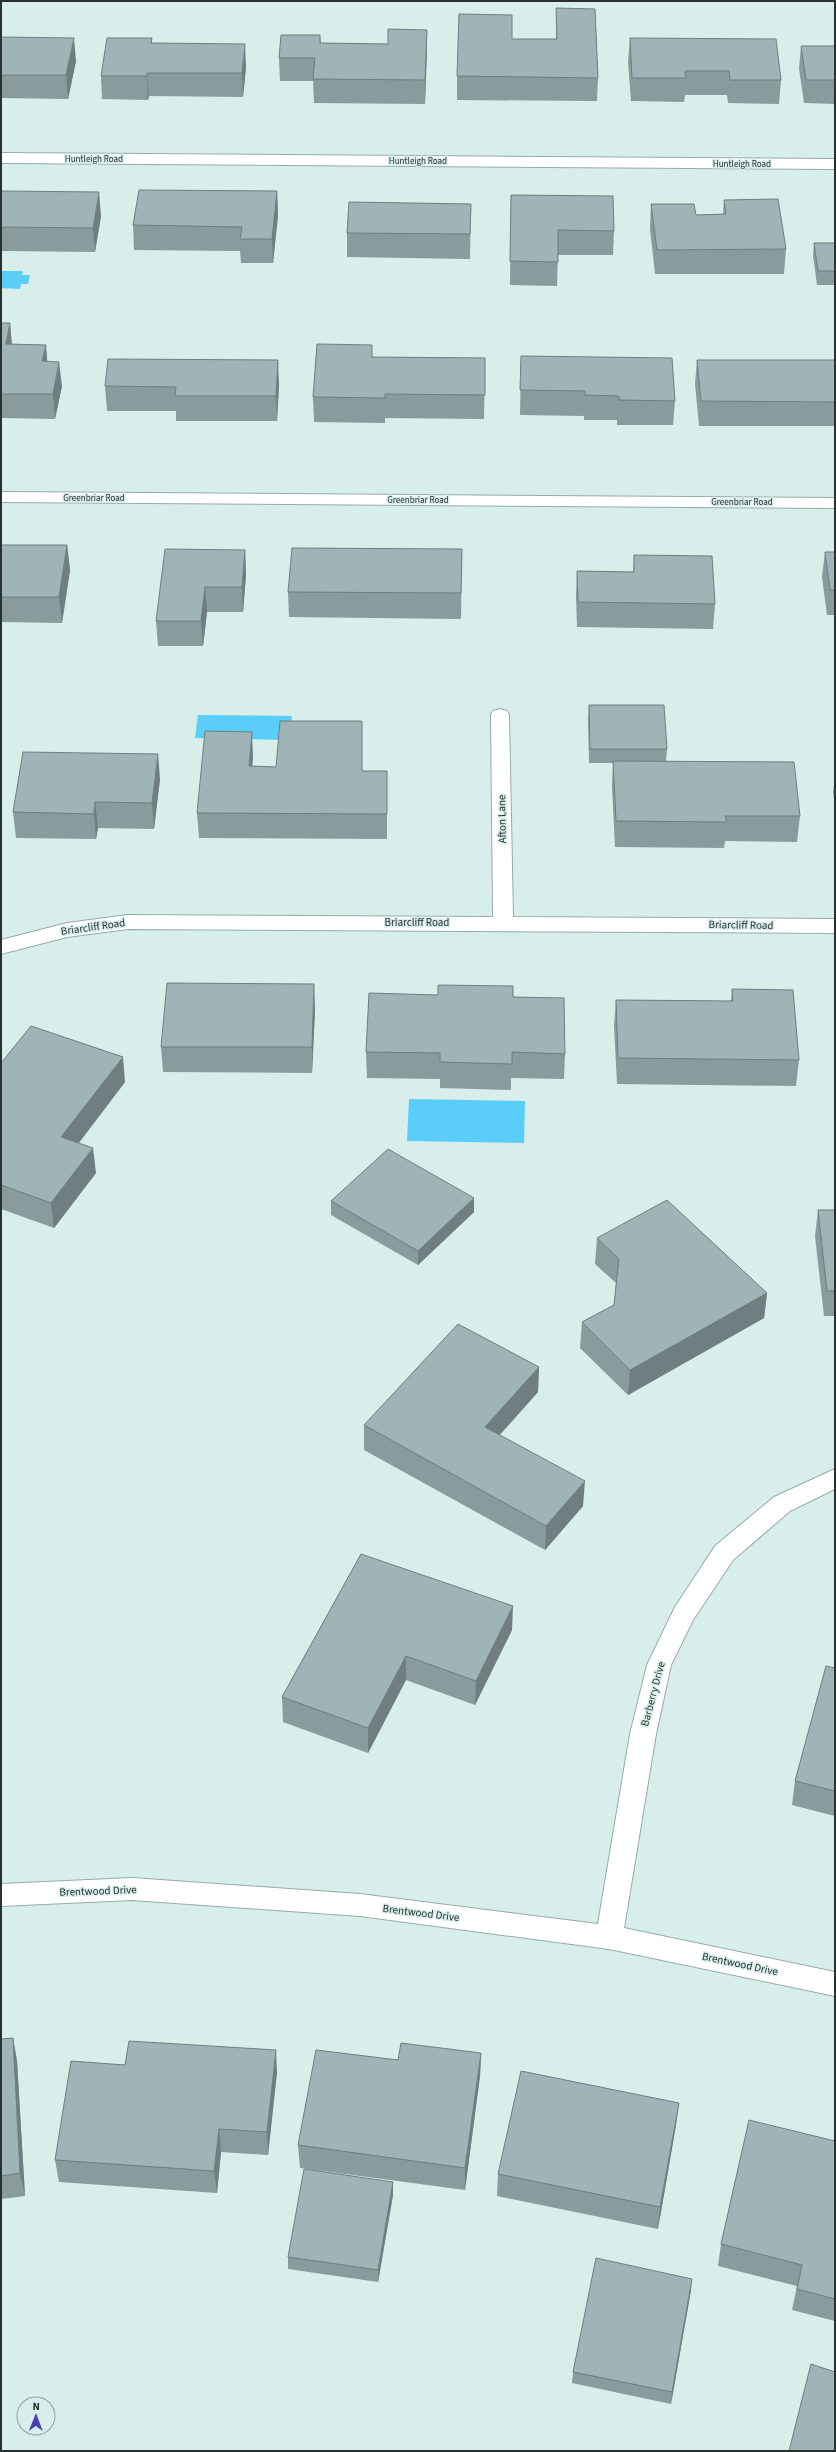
<svg xmlns="http://www.w3.org/2000/svg" width="836" height="2452" viewBox="0 0 836 2452" font-family="'Source Sans 3',sans-serif">
	<style>
		.water { fill: #5acdf9 }
		.lines { fill: none; stroke-linecap: round; stroke-linejoin: round }
		.minor-casing { stroke: #96aca9; stroke-width: 2 }
		.minor { fill: #fff; fill-rule: evenodd }
		.wall { fill: #889b9d }
		.shaded-wall { fill: #6f7e80 }
		.building { fill: #9eb4b7; stroke: #6f7e80 }
		.labels { text-anchor: middle; dominant-baseline: central; stroke-width: 3; stroke-linejoin: round; paint-order: stroke }
		.far-street-label { font-size: 9px; fill: #293130; stroke: #d7eeeb }
		.street-label { font-size: 11px; fill: #293130; stroke: #d7eeeb }
	</style>
	<rect width="100%" height="100%" fill="#d7eeeb"/>
	<g class="water">
		<polygon points="1,271 23,271 22,275 30,275 28,284 21,284 20,289 1,288"/>
		<polygon points="198,715 292,716 290,740 195,738"/>
		<polygon points="409,1099 525,1101 524,1143 407,1141"/>
	</g>
	<g class="lines">
		<g class="minor-casing">
			<g id="minor">
				<polygon points="1,153 835,159 835,169 1,163"/>
				<polygon points="1,492 835,498 835,508 1,502"/>
				<polygon points="500,709 507,711 509,715 513,917 835,919 835,933 128,929 67,937 1,954 1,940 67,923 128,915 493,917 491,715 493,711"/>
				<polygon points="835,1469 835,1489 790,1511 733,1560 693,1620 671,1665 656,1734 624,1928 835,1972 835,1996 609,1949 360,1916 132,1900 1,1906 1,1884 132,1878 360,1894 598,1924 630,1734 647,1665 675,1607 715,1546 774,1497"/>
			</g>
		</g>
		<use href="#minor" class="minor"/>
	</g>
	<g class="wall">
		<polygon points="556,8 598,78 597,101 457,100 457,76 512,39 556,39"/>
		<polygon points="427,30 425,104 314,103 313,81 280,81 279,58 320,35 321,43 388,44"/>
		<polygon points="1,37 76,61 68,99 1,98"/>
		<polygon points="152,38 152,43 246,67 243,97 149,96 148,100 102,99 101,76"/>
		<polygon points="630,38 781,80 779,104 728,103 727,95 685,95 684,102 631,101 628,62"/>
		<polygon points="801,46 835,46 835,104 804,103 799,69"/>
		<polygon points="1,191 101,216 95,252 1,251"/>
		<polygon points="277,191 278,215 273,263 241,263 240,251 134,250 133,225"/>
		<polygon points="511,195 614,231 613,255 558,255 557,286 510,285"/>
		<polygon points="724,200 786,249 784,274 655,274 650,229 651,204 696,215 723,214"/>
		<polygon points="471,204 470,259 347,257 347,233"/>
		<polygon points="814,243 835,243 835,285 817,285 813,256"/>
		<polygon points="1,323 10,323 12,344 47,361 62,386 55,419 1,418"/>
		<polygon points="372,345 372,357 485,358 484,419 385,418 385,423 314,422 313,397"/>
		<polygon points="521,356 675,401 673,425 617,425 617,420 584,420 584,416 520,415"/>
		<polygon points="697,360 835,360 835,426 699,426 695,384"/>
		<polygon points="279,384 277,421 176,421 176,411 107,411 105,386"/>
		<polygon points="1,545 67,545 70,570 62,623 1,622"/>
		<polygon points="462,549 461,619 289,617 288,592"/>
		<polygon points="245,550 246,575 243,612 207,612 203,646 158,646 156,621"/>
		<polygon points="825,552 835,552 835,615 827,615 822,577"/>
		<polygon points="634,555 715,604 713,629 577,627 576,596 577,571 633,572"/>
		<polygon points="589,705 667,749 666,761 800,816 797,842 725,841 724,848 615,847 612,786 613,763 589,763 588,719"/>
		<polygon points="253,757 252,766 363,771 387,771 387,839 199,838 197,813"/>
		<polygon points="835,778 835,806 833,792"/>
		<polygon points="160,779 154,829 98,828 96,839 16,838 13,812"/>
		<polygon points="732,989 799,1060 796,1086 617,1084 614,1026 616,1000 731,1001"/>
		<polygon points="513,997 565,1054 564,1079 511,1078 511,1090 440,1088 440,1079 367,1078 366,1052"/>
		<polygon points="315,1009 312,1073 163,1072 161,1047"/>
		<polygon points="1,1063 125,1082 79,1143 96,1173 54,1228 1,1209"/>
		<polygon points="331,1201 474,1212 418,1265 331,1215"/>
		<polygon points="818,1210 835,1210 835,1316 824,1316 815,1236"/>
		<polygon points="597,1238 767,1293 764,1318 628,1395 580,1348 582,1322 614,1305 616,1283 595,1264"/>
		<polygon points="539,1367 538,1392 500,1435 583,1506 545,1550 364,1450 364,1425"/>
		<polygon points="361,1554 512,1630 475,1705 406,1680 368,1753 283,1722 282,1697"/>
		<polygon points="835,1668 835,1816 792,1805 795,1781"/>
		<polygon points="13,2038 17,2061 25,2196 1,2199 1,2039"/>
		<polygon points="481,2053 480,2076 465,2190 300,2168 298,2145 398,2060"/>
		<polygon points="125,2065 277,2072 268,2155 221,2152 217,2193 59,2182 55,2160"/>
		<polygon points="676,2125 658,2229 497,2196 498,2174"/>
		<polygon points="835,2141 835,2321 792,2310 797,2286 718,2266 721,2244"/>
		<polygon points="393,2182 393,2195 378,2282 288,2269 288,2257"/>
		<polygon points="691,2290 671,2404 572,2383 573,2372"/>
	</g>
	<g class="shaded-wall">
		<polygon points="427,30 427,53 425,104 425,80"/>
		<polygon points="74,38 76,61 68,99 66,75"/>
		<polygon points="245,44 246,67 243,97 242,73"/>
		<polygon points="147,73 149,96 148,100 147,76"/>
		<polygon points="277,191 278,215 273,263 272,239"/>
		<polygon points="99,192 101,216 95,252 93,228"/>
		<polygon points="10,323 12,348 6,344"/>
		<polygon points="46,345 48,370 42,361"/>
		<polygon points="278,360 279,384 277,421 276,396"/>
		<polygon points="59,362 62,386 55,419 53,394"/>
		<polygon points="67,545 70,570 62,623 59,597"/>
		<polygon points="245,550 246,575 243,612 242,587"/>
		<polygon points="205,587 207,612 203,646 201,621"/>
		<polygon points="252,732 253,757 250,792 249,766"/>
		<polygon points="158,754 160,779 154,829 152,803"/>
		<polygon points="95,802 98,828 96,839 94,814"/>
		<polygon points="314,984 315,1009 312,1073 312,1047"/>
		<polygon points="123,1057 125,1082 64,1162 61,1137"/>
		<polygon points="93,1148 96,1173 54,1228 51,1203"/>
		<polygon points="474,1198 474,1212 418,1265 418,1251"/>
		<polygon points="767,1293 764,1318 628,1395 630,1370"/>
		<polygon points="539,1367 538,1392 484,1452 485,1427"/>
		<polygon points="585,1481 583,1506 545,1550 546,1526"/>
		<polygon points="513,1606 512,1630 475,1705 476,1681"/>
		<polygon points="406,1656 406,1680 368,1753 368,1728"/>
		<polygon points="13,2038 17,2061 25,2196 20,2173"/>
		<polygon points="276,2050 277,2072 268,2155 267,2132"/>
		<polygon points="481,2053 480,2076 465,2190 465,2168"/>
		<polygon points="679,2103 676,2125 658,2229 660,2207"/>
		<polygon points="219,2129 221,2152 217,2193 214,2171"/>
		<polygon points="393,2182 393,2195 378,2282 378,2270"/>
		<polygon points="692,2279 691,2290 671,2404 672,2392"/>
	</g>
	<g class="building">
		<polygon points="556,8 595,9 598,78 457,76 459,14 512,15 512,39 557,39"/>
		<polygon points="388,29 427,30 425,80 313,79 315,58 279,58 281,35 320,35 320,43 388,44"/>
		<polygon points="1,37 74,38 66,75 1,75"/>
		<polygon points="107,38 152,38 151,43 245,44 242,73 147,73 147,76 101,76"/>
		<polygon points="630,38 776,39 781,80 730,80 729,71 685,71 686,78 632,78"/>
		<polygon points="801,46 835,46 835,80 806,80"/>
		<polygon points="139,190 277,191 272,239 240,239 242,227 133,225"/>
		<polygon points="1,191 99,192 93,228 1,227"/>
		<polygon points="511,195 613,196 614,231 558,230 558,262 510,261"/>
		<polygon points="778,199 786,249 657,250 651,204 694,204 696,215 726,214 724,200"/>
		<polygon points="349,202 471,204 470,234 347,233"/>
		<polygon points="814,243 835,243 835,271 818,271"/>
		<polygon points="1,323 10,323 6,344 46,345 42,361 59,362 53,394 1,394"/>
		<polygon points="317,344 372,345 372,357 485,358 485,395 385,394 385,398 313,397"/>
		<polygon points="521,356 672,358 675,401 619,400 619,396 585,395 585,391 520,390"/>
		<polygon points="108,359 278,360 276,396 175,396 176,387 105,386"/>
		<polygon points="697,360 835,360 835,402 701,401"/>
		<polygon points="1,545 67,545 59,597 1,597"/>
		<polygon points="292,548 462,549 461,593 288,592"/>
		<polygon points="165,549 245,550 242,587 205,587 201,621 156,621"/>
		<polygon points="825,552 835,552 835,590 830,590"/>
		<polygon points="634,555 712,556 715,604 578,602 577,571 634,572"/>
		<polygon points="589,705 664,705 667,749 590,749"/>
		<polygon points="280,721 362,721 362,771 387,771 387,814 197,813 205,731 252,732 249,766 276,767"/>
		<polygon points="23,752 158,754 152,803 95,802 94,814 13,812"/>
		<polygon points="613,761 794,762 800,816 725,816 727,822 616,821"/>
		<polygon points="167,983 314,984 312,1047 161,1047"/>
		<polygon points="438,985 513,986 513,997 564,998 565,1054 512,1052 512,1064 440,1062 440,1053 366,1052 369,993 438,995"/>
		<polygon points="732,989 793,990 799,1060 618,1058 616,1000 733,1001"/>
		<polygon points="31,1026 123,1057 61,1137 93,1148 51,1203 1,1185 1,1063"/>
		<polygon points="388,1149 474,1198 418,1251 331,1201"/>
		<polygon points="667,1200 767,1293 630,1370 582,1322 614,1305 619,1259 597,1238"/>
		<polygon points="818,1210 835,1210 835,1291 827,1291"/>
		<polygon points="458,1324 539,1367 485,1427 585,1481 546,1526 364,1425"/>
		<polygon points="361,1554 513,1606 476,1681 406,1656 368,1728 282,1697"/>
		<polygon points="826,1666 835,1668 835,1791 795,1781"/>
		<polygon points="13,2038 20,2173 1,2176 1,2039"/>
		<polygon points="129,2041 276,2050 267,2132 219,2129 214,2171 55,2160 71,2061 125,2065"/>
		<polygon points="401,2043 481,2053 465,2168 298,2145 316,2050 398,2060"/>
		<polygon points="521,2071 679,2103 660,2207 498,2174"/>
		<polygon points="749,2120 835,2141 835,2299 797,2289 802,2265 721,2244"/>
		<polygon points="304,2169 393,2182 378,2270 288,2257"/>
		<polygon points="596,2258 692,2279 672,2392 573,2372"/>
		<polygon points="811,2364 835,2372 835,2451 789,2451"/>
	</g>
	<g class="labels">
		<g class="far-street-label">
			<text x="94" y="159">Huntleigh Road</text>
			<text x="418" y="161">Huntleigh Road</text>
			<text x="742" y="164">Huntleigh Road</text>
			<text x="94" y="498">Greenbriar Road</text>
			<text x="418" y="500">Greenbriar Road</text>
			<text x="742" y="502">Greenbriar Road</text>
		</g>
		<g class="street-label">
			<text transform="translate(502 819) rotate(-91)">Afton Lane</text>
			<text x="417" y="922">Briarcliff Road</text>
			<text transform="translate(741 925) rotate(1)">Briarcliff Road</text>
			<text transform="translate(93 927) rotate(-8)">Briarcliff Road</text>
			<text transform="translate(653 1694) rotate(-75)">Barberry Drive</text>
			<text transform="translate(98 1891) rotate(-2)">Brentwood Drive</text>
			<text transform="translate(421 1913) rotate(7)">Brentwood Drive</text>
			<text transform="translate(740 1964) rotate(12)">Brentwood Drive</text>
		</g>
	</g>
	<rect width="836" height="2452" fill="none" stroke="#293130" stroke-width="4"/>
	<g transform="translate(36 2416) rotate(1)"><circle r="19" fill="#d7eeeb" stroke="#91a2a0"/>
	<path d="M0-3L7 15L0 10L-7 15Z" fill="#503cb4"/>
	<text y="-6" font-size="11" font-weight="bold" text-anchor="middle" fill="#293130">N</text>
	</g>
</svg>
